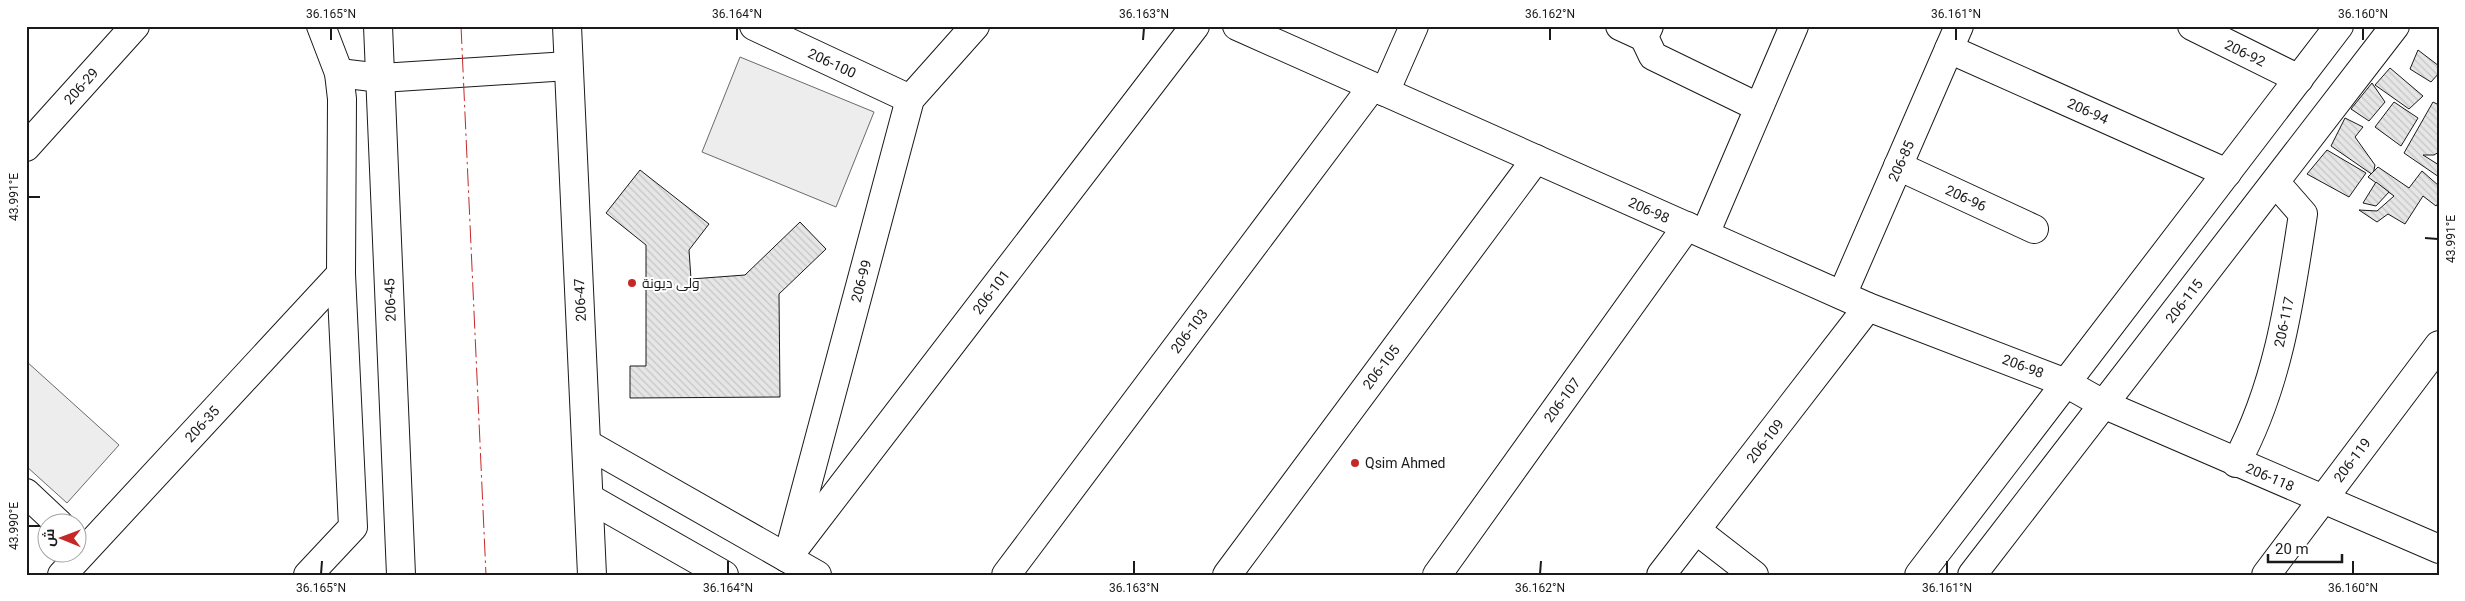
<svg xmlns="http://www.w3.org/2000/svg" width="2465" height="601" viewBox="0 0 2465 601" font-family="Roboto,Cairo,sans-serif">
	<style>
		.garden { fill: #ededed; stroke: #6a6a6a }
		.building { fill: url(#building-back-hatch); stroke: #1a1a1a }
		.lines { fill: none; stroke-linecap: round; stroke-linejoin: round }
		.minor-casing { stroke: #1a1a1a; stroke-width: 30 }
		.minor { stroke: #fff; stroke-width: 28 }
		.power { stroke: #c62828; stroke-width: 1; stroke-dasharray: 18 4 2.5 4; stroke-linecap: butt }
		.ticks { fill: none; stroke: #1a1a1a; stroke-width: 2 }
		.poi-dot { fill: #c62828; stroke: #fff; stroke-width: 2 }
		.labels { text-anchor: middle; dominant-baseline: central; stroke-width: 4; stroke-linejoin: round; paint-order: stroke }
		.street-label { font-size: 14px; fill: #1a1a1a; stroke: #fff }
		.poi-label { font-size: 14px; fill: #1a1a1a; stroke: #fff; text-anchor: start }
		.neatline { fill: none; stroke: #1a1a1a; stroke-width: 2 }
		.ticks-label { font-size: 12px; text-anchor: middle; fill: #1a1a1a }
	</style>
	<defs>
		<pattern id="building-back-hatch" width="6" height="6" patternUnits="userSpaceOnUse" patternTransform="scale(1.25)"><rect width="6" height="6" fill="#e6e6e6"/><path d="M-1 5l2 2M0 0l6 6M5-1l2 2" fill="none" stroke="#c5c5c5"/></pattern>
	</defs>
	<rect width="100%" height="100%" fill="#fff"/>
	<g class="garden">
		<polygon points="740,57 874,112 836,207 702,152"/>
		<polygon points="26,361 119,445 67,503 26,466"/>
	</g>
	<g class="building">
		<polygon points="2418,50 2439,66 2439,73 2431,82 2410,69"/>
		<polygon points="2390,68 2423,96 2409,109 2375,85"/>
		<polygon points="2372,83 2385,102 2369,121 2351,109"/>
		<polygon points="2394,102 2418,118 2401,146 2375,127"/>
		<polygon points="2433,102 2439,105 2439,152 2434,155 2423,155 2439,165 2439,177 2404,153"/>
		<polygon points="2345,118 2363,127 2355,137 2375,165 2373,175 2331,146"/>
		<polygon points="2327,150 2366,173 2349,197 2307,174"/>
		<polygon points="2378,167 2409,188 2422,171 2439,186 2439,202 2436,206 2423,196 2405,224 2388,214 2377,222 2359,210 2377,211 2394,196 2368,177"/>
		<polygon points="640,170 709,224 689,250 691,279 745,275 800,222 826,249 779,294 780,397 630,398 630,366 646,366 646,245 606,213"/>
		<polygon points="2376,182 2389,192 2376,206 2363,203"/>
	</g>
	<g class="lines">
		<g class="minor-casing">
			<g id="minor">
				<polyline points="378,26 401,575"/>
				<polyline points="567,26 592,575"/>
				<polyline points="754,26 910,99"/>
				<polyline points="1237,26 1868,307 2066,383 2103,404 2439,549"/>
				<polyline points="1620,26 1644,37"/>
				<polyline points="1649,26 1644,37 1653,56 1758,107"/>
				<polyline points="2192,26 2299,79"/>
				<polyline points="1949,49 2227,173"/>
				<polyline points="339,73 381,78 568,66"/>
				<polyline points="1385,92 1414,26"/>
				<polyline points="26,147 135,26"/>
				<polyline points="1898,166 2034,229"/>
				<polyline points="1705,234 1794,26"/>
				<polyline points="1842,295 1959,26"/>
				<polyline points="587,444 817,575"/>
				<path d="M2236,463C2278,386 2290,300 2303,214L2276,183"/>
				<polyline points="26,493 59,524"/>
				<polyline points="589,498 724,575"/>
				<polyline points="1696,530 1754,575"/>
				<polyline points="791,545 910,99 975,26"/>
				<polyline points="787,558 1195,26"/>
				<polyline points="62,575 341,274"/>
				<polyline points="308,575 353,527 341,274 342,99 339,73 321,26"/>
				<polyline points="1006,575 1372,87"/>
				<polyline points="1227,575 1536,159"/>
				<polyline points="1437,575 1687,226"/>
				<polyline points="1661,575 1868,307"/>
				<polyline points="1919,575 2339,26"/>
				<polyline points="1972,575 2395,26"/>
				<polyline points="2266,575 2439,345"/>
			</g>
		</g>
		<use href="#minor" class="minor"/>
		<polyline class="power" points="461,26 486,575"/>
	</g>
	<path class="ticks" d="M331,40V28M737,40V28M1143,40L1144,28M1550,40V28M1956,40V28M2363,40V28M28,197H40M2425,238L2438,239M28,526H40M321,574L322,561M728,574V561M1134,574V561M1540,574L1541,561M1947,574V561M2353,574V561"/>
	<g class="poi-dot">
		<circle cx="632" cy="283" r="5"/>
		<circle cx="1355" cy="463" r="5"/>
	</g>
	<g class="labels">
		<g class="street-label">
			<text transform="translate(2245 53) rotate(26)">206-92</text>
			<text transform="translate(832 63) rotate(25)">206-100</text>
			<text transform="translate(81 86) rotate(-48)">206-29</text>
			<text transform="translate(2088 111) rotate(24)">206-94</text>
			<text transform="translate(1901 161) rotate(-66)">206-85</text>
			<text transform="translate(1966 198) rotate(25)">206-96</text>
			<text transform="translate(1649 210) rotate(24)">206-98</text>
			<text transform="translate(861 281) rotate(-75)">206-99</text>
			<text transform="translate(991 292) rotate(-53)">206-101</text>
			<text transform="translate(390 300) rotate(-92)">206-45</text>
			<text transform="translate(580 300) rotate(-93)">206-47</text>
			<text transform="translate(2184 301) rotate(-52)">206-115</text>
			<text transform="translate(2284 322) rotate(-78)">206-117</text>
			<text transform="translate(1189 331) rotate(-53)">206-103</text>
			<text transform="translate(2023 366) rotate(21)">206-98</text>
			<text transform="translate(1381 367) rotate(-53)">206-105</text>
			<text transform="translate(1562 400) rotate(-54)">206-107</text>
			<text transform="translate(202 424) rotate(-47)">206-35</text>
			<text transform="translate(1765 441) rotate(-52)">206-109</text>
			<text transform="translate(2352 460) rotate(-53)">206-119</text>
			<text transform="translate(2270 477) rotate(23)">206-118</text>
		</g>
		<g class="poi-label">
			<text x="642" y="283">ولی دیونة</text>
			<text x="1365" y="463">Qsim Ahmed</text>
		</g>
	</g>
	<rect width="2465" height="601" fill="none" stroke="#ffffff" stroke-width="55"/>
	<g transform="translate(62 538) rotate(271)"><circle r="24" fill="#ffffff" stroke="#a3a3a3"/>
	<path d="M0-4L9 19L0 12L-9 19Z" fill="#c62828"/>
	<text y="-8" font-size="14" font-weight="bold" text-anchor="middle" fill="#1a1a1a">ش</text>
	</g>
	<path d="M2268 554v8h74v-8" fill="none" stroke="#1a1a1a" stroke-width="2.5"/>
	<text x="2275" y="554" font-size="15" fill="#1a1a1a" stroke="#ffffff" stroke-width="4" paint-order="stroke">20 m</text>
	<rect x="28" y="28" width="2410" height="546" class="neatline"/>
	<g class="ticks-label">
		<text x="331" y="18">36.165°N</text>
		<text x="737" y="18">36.164°N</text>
		<text x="1144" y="18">36.163°N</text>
		<text x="1550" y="18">36.162°N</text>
		<text x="1956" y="18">36.161°N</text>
		<text x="2363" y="18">36.160°N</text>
		<text transform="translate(14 197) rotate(-90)" y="4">43.991°E</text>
		<text transform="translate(2451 239) rotate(-90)" y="4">43.991°E</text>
		<text transform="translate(14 526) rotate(-90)" y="4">43.990°E</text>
		<text x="321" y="592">36.165°N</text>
		<text x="728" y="592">36.164°N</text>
		<text x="1134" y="592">36.163°N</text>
		<text x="1540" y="592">36.162°N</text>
		<text x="1947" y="592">36.161°N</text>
		<text x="2353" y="592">36.160°N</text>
	</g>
</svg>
